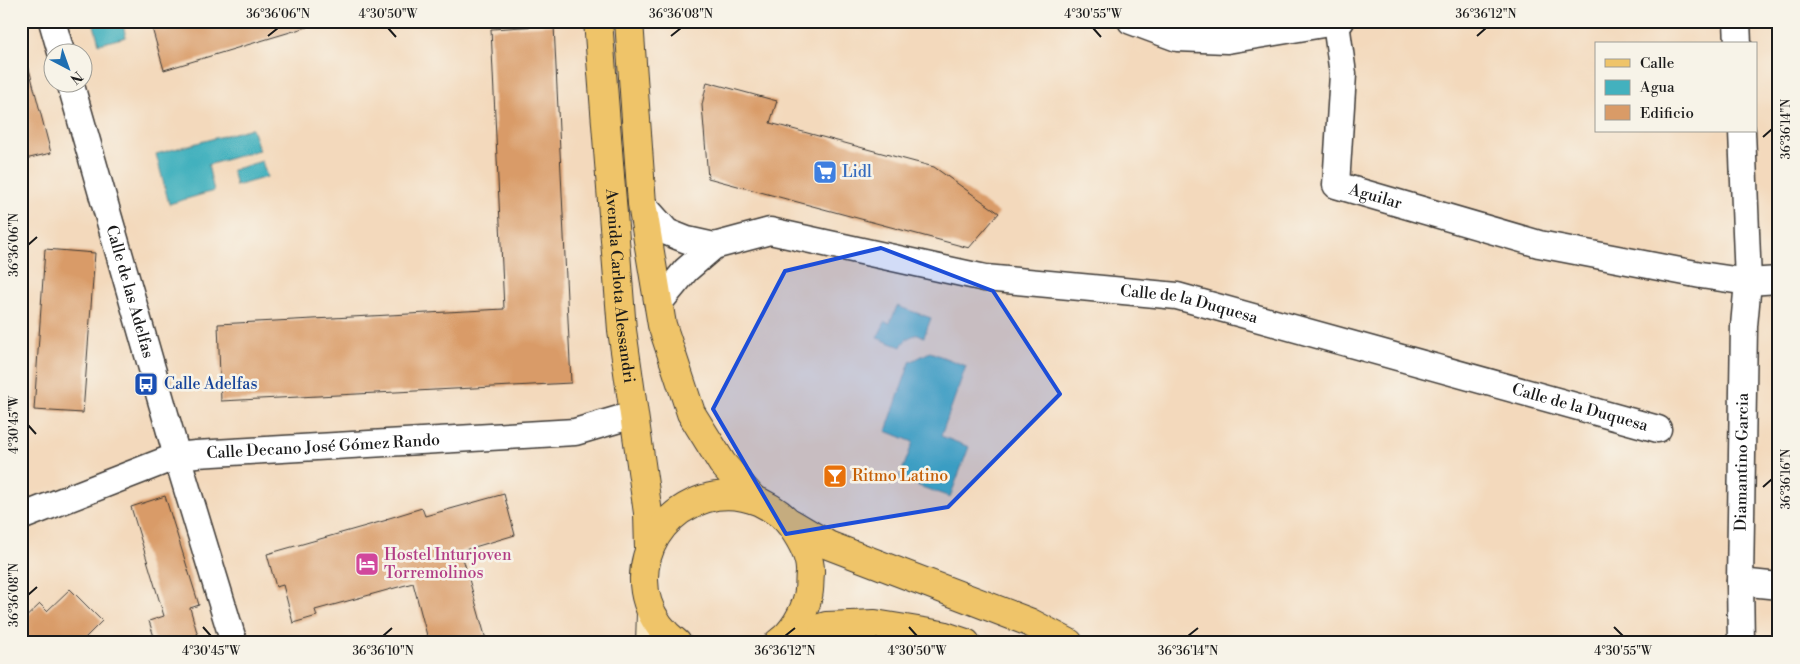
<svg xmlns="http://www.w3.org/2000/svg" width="1800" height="664" viewBox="0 0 1800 664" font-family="'Libre Bodoni',serif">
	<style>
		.water { fill: #43b1be; stroke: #30666d }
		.building { fill: #d99b67 }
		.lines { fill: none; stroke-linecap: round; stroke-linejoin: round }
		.minor-casing { stroke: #3c3834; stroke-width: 29 }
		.secondary-casing { stroke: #3c3834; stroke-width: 30 }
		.primary-casing { stroke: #3c3834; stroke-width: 30 }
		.minor { stroke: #fff; stroke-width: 26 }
		.secondary { stroke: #f9e7c3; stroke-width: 28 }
		.primary { stroke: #efc469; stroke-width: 28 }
		.marked { fill: #1d4ed8; fill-opacity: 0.2; stroke: #1d4ed8; stroke-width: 4; stroke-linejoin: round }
		.ticks { fill: none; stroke: #1c1c1c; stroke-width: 2 }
		.labels { text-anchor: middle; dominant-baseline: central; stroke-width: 5; stroke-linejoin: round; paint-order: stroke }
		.shop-label { font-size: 16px; fill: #366cbe; stroke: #f7f3e8; text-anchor: start }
		.street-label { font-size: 16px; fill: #1c1c1c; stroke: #f7f3e8 }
		.transit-label { font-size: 16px; fill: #164399; stroke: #f7f3e8; text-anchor: start }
		.food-label { font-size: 16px; fill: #c56008; stroke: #f7f3e8; text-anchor: start }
		.hotel-label { font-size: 16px; fill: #b23c85; stroke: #f7f3e8; text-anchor: start }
		.neatline { fill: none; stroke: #1c1c1c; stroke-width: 2 }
		.ticks-label { font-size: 12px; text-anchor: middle; fill: #1c1c1c }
	</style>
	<rect width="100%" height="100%" fill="#f7f3e8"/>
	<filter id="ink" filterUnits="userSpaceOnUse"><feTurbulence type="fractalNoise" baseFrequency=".02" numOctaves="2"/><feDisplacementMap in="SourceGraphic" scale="10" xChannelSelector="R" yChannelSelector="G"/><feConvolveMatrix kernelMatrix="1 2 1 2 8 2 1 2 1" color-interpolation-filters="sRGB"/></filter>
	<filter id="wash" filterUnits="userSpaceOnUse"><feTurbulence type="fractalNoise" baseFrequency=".0096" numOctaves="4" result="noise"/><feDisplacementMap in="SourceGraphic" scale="20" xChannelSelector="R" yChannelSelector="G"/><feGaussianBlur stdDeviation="1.12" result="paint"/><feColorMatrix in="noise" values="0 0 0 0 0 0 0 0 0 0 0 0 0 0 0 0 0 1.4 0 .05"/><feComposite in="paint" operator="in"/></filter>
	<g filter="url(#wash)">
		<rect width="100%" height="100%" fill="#f3d9bc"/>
		<g class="water">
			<polygon points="93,21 122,21 126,37 99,44"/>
			<polygon points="252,128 259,150 208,165 214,191 169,204 156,154"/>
			<polygon points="262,161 267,177 236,186 232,170"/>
			<path d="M897,306L931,318L924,337L918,334C909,337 905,339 901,347L877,338L885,322L890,323Z"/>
			<polygon points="930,352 966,366 941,436 969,447 950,497 899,479 913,442 886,431 910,362"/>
		</g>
		<g id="blocks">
			<g class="building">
				<polygon points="150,21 306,21 307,27 164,70"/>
				<polygon points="554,25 571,383 221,401 218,324 504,309 491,29"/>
				<polygon points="29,69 51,153 21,160 21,70"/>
				<polygon points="707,82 777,101 770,123 934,167 999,213 969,248 708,178 702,105"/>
				<polygon points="45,249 95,253 83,413 34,410"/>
				<polygon points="504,494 515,535 461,551 487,643 429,643 413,583 315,610 317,616 293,623 283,585 276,587 267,554 387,520 386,519 422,508 425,516"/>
				<polygon points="165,496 199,605 190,608 200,643 156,643 149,621 164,616 131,507"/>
				<polygon points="70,589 102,621 80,643 21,643 21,622 40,604 47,611"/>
			</g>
		</g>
	</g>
	<g filter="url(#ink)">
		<use href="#blocks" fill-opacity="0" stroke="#3c3834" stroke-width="1"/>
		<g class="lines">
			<g class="minor-casing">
				<g id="minor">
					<polyline points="52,21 61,52"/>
					<polyline points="1131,21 1177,38 1227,40 1341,21"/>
					<polyline points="1737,21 1738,44"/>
					<path id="s1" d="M1336,23L1343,74L1336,185L1539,244L1701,275L1748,282L1779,280"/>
					<path id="s2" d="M70,82L177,456L234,643"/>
					<polyline points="642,204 667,232 687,240 714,246"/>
					<path id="s3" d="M658,304L686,270L714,246L770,231L985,278L1177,296L1658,429"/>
					<path id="s4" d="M21,517L177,456L196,454L575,432L633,415"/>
					<polyline points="1740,582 1779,586"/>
					<path id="s5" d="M1741,643L1740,582L1744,326L1748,282L1742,131"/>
				</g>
			</g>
			<g class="secondary-casing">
				<polyline id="secondary" points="650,643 651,612"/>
			</g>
			<g class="primary-casing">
				<g id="primary">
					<path id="s6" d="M598,21L622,330L648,513L649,550"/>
					<polyline points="629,21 642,204 662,325 691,413 722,463 753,499"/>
					<polyline points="791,523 828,545 1029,622 1069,643"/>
					<polyline points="782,640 826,626 875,624 942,635 966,643"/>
					<path d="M677,643C617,597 644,509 716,496C730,494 746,496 760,502C772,508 785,516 792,527C801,540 811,557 810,573C809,580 810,589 808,596C804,613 793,633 778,643"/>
				</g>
			</g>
			<use href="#minor" class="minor"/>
			<use href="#secondary" class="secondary"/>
			<use href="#primary" class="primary"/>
		</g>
	</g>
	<path class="marked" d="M881,248L993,291L1060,394L948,507L786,534L713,409L785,271Z"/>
	<path class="ticks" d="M388,28L396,37M1093,28L1101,37M268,36L278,28M671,36L681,28M1477,36L1486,28M1763,137L1772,129M28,245L37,237M28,425L36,434M1763,487L1772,479M28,595L37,587M203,627L211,636M909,627L917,636M1614,627L1623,636M383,636L392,628M785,636L795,628M1188,636L1198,628"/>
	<defs>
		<g id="supermarket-square" transform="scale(1.25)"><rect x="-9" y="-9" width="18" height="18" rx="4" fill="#3f7fe0" stroke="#f7f3e8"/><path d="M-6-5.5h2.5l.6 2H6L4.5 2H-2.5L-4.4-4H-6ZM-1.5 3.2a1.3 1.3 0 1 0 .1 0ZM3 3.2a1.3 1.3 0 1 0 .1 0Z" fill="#fff"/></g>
		<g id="bus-square" transform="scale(1.25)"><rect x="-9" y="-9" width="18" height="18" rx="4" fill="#1a4fb4" stroke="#f7f3e8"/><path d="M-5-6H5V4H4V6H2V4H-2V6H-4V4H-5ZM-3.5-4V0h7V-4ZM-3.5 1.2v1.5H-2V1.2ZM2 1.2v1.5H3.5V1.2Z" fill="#fff"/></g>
		<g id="bar-square" transform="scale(1.25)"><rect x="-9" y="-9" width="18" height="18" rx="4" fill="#e8710a" stroke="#f7f3e8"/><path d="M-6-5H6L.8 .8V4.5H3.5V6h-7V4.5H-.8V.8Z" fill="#fff"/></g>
		<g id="hotel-square" transform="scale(1.25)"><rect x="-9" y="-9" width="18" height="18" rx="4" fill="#d1479c" stroke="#f7f3e8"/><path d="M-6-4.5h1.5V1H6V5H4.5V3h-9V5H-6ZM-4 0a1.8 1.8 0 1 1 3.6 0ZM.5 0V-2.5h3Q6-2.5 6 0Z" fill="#fff"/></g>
	</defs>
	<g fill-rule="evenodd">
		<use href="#supermarket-square" x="825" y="172"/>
		<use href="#bus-square" x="146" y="384"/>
		<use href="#bar-square" x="835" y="476"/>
		<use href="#hotel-square" x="367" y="564"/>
	</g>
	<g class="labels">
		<g class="shop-label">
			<text x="842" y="172">Lidl</text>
		</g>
		<g class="street-label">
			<text stroke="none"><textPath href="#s1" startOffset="204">Aguilar</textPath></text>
			<text stroke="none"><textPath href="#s6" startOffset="266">Avenida Carlota Alessandri</textPath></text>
			<text stroke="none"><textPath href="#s2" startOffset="218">Calle de las Adelfas</textPath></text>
			<text stroke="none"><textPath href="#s3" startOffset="565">Calle de la Duquesa</textPath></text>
			<text stroke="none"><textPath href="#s3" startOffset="970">Calle de la Duquesa</textPath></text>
			<text stroke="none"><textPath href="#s4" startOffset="314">Calle Decano José Gómez Rando</textPath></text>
			<text stroke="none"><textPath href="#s5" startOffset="181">Diamantino Garcia</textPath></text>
		</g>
		<g class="transit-label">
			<text x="164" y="384">Calle Adelfas</text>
		</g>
		<g class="food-label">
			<text x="852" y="476">Ritmo Latino</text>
		</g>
		<g class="hotel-label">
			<text x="384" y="555">Hostel Inturjoven<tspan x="384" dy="18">Torremolinos</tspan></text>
		</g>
	</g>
	<rect width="1800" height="664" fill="none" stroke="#f7f3e8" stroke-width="55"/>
	<rect x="1595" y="42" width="162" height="90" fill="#f7f3e8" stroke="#9f9d96"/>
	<rect x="1605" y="59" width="25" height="8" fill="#efc469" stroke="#9f9d96"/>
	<text x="1640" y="68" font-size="15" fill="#1c1c1c">Calle</text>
	<rect x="1605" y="80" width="25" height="15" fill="#43b1be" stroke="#9f9d96"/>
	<text x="1640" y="92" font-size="15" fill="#1c1c1c">Agua</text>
	<rect x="1605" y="105" width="25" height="15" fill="#d99b67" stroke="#9f9d96"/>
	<text x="1640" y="118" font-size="15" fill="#1c1c1c">Edificio</text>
	<g transform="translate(68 68) rotate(139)"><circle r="24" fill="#f7f3e8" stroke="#9f9d96"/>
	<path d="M0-4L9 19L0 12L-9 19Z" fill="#1f6fb2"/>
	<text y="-8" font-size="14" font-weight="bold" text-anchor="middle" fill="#1c1c1c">N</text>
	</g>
	<rect x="28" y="28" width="1744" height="608" class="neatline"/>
	<g class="ticks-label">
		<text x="278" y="18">36°36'06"N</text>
		<text x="388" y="18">4°30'50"W</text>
		<text x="681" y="18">36°36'08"N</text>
		<text x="1093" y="18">4°30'55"W</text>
		<text x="1486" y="18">36°36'12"N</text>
		<text transform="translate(1786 129) rotate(-90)" y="4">36°36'14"N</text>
		<text transform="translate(14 245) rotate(-90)" y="4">36°36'06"N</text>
		<text transform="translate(14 425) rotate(-90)" y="4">4°30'45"W</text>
		<text transform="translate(1786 479) rotate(-90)" y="4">36°36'16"N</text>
		<text transform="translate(14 595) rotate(-90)" y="4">36°36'08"N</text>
		<text x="211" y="655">4°30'45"W</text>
		<text x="383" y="655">36°36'10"N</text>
		<text x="785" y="655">36°36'12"N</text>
		<text x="917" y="655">4°30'50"W</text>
		<text x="1188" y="655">36°36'14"N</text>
		<text x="1623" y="655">4°30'55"W</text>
	</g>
</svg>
